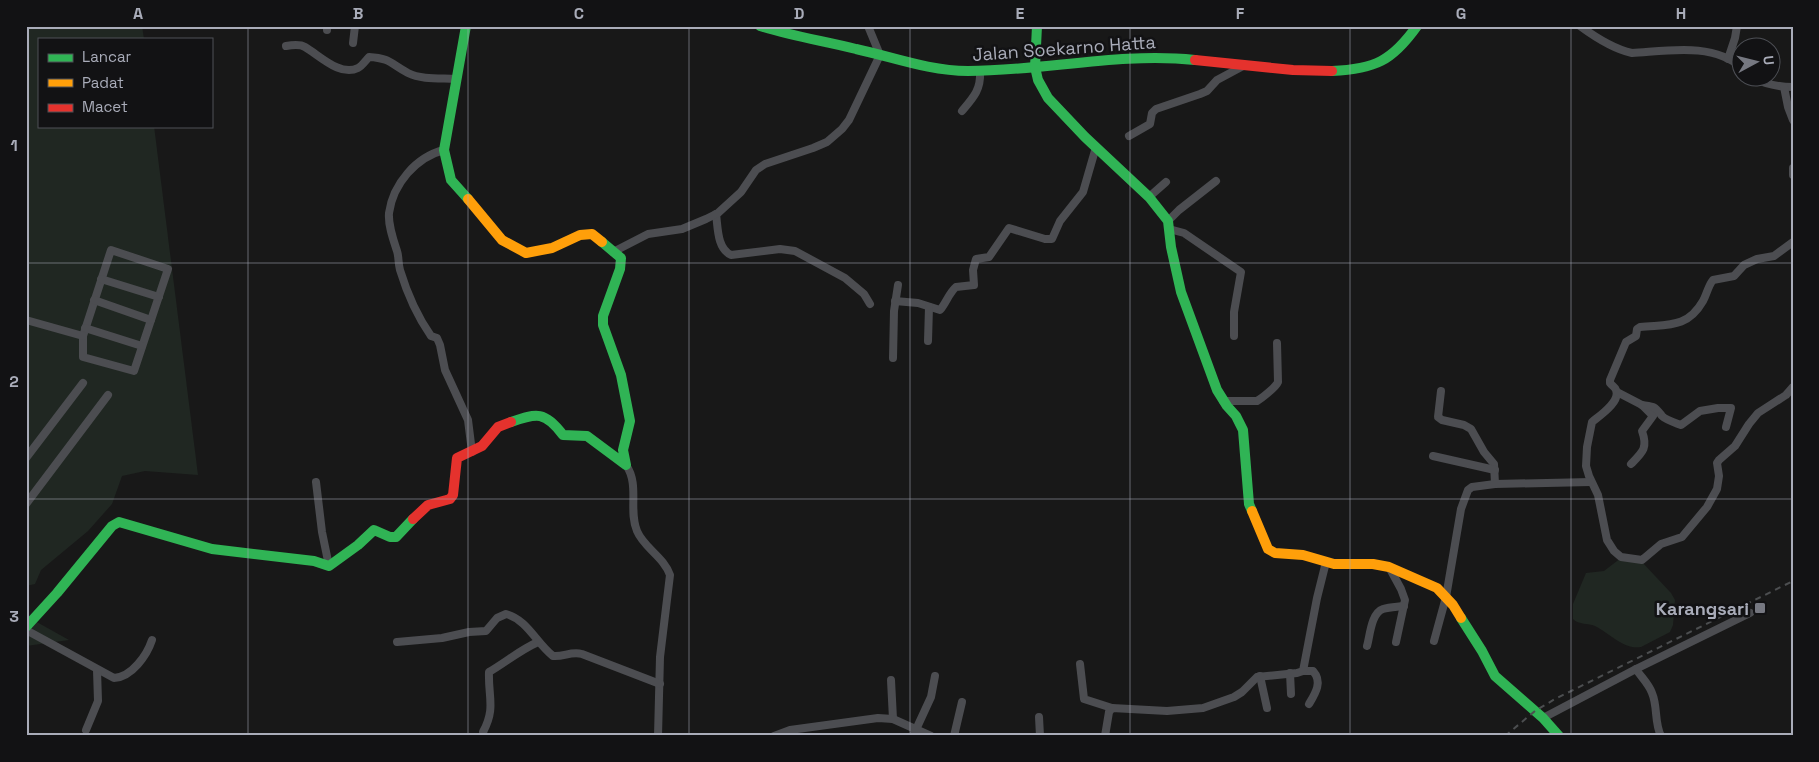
<svg xmlns="http://www.w3.org/2000/svg" width="1819" height="762" viewBox="0 0 1819 762" font-family="'Space Grotesk',sans-serif">
	<style>
		.green { fill: #202722 }
		.lines { fill: none; stroke-linecap: round; stroke-linejoin: round }
		.street { stroke: #4c4d51; stroke-width: 8 }
		.fast { stroke: #30b455; stroke-width: 10 }
		.slow { stroke: #ff9f0a; stroke-width: 10 }
		.jam { stroke: #e5322d; stroke-width: 10 }
		.rail { stroke: #4c4e50; stroke-width: 2; stroke-dasharray: 6 5; stroke-linecap: butt }
		.grid { fill: none; stroke: #a9acb9; stroke-width: 1; stroke-opacity: 0.55 }
		.poi-dot { fill: #767881; stroke: #121214; stroke-width: 2 }
		.labels { text-anchor: middle; dominant-baseline: central; stroke-width: 5; stroke-linejoin: round; paint-order: stroke }
		.street-label { font-size: 18px; fill: #a9acb9; stroke: #121214 }
		.poi-label { font-size: 18px; font-weight: bold; fill: #a9acb9; stroke: #121214; text-anchor: end }
		.neatline { fill: none; stroke: #a9acb9; stroke-width: 2 }
		.grid-label { font-size: 16px; text-anchor: middle; font-weight: bold; fill: #a9acb9 }
	</style>
	<rect width="100%" height="100%" fill="#181818"/>
	<g class="green">
		<polygon points="26,26 142,26 144,39 39,39 39,126 154,126 198,475 145,471 122,476 112,504 88,531 41,570 35,584 26,586"/>
		<path d="M1621,558L1641,561L1671,593L1675,600L1673,625L1670,632L1641,647C1624,650 1609,633 1595,626C1588,623 1579,625 1573,619V604L1586,573L1604,571Z"/>
		<polygon points="26,616 69,640 26,646"/>
	</g>
	<g class="lines">
		<g class="street">
			<path d="M1580,26C1595,37 1613,49 1632,53C1667,51 1713,42 1742,68"/>
			<polyline points="327,30 327,26"/>
			<polyline points="353,43 355,26"/>
			<path d="M286,46C292,45 300,44 305,47C319,55 340,77 358,68C362,66 366,60 369,57C390,58 391,64 408,73C422,80 441,78 456,79"/>
			<polyline points="1728,59 1735,38 1737,26"/>
			<path d="M1753,78C1765,84 1779,87 1793,87"/>
			<polyline points="1784,87 1788,107 1793,120"/>
			<path d="M962,111C973,98 981,90 980,72"/>
			<polyline points="1129,136 1150,124 1152,113 1156,109 1200,94 1207,91 1217,80 1245,65"/>
			<path d="M444,150C416,157 393,184 389,213C388,225 393,239 397,251C399,257 398,263 400,270C407,293 417,316 431,336L437,338L440,345L445,370L468,420L472,452"/>
			<polyline points="1793,168 1793,175"/>
			<polyline points="1149,197 1166,182"/>
			<path d="M716,214C718,228 717,248 731,255L780,249L795,251L845,278L864,294L870,304"/>
			<polyline points="1168,221 1179,210 1216,181"/>
			<polyline points="1169,229 1184,233 1241,272 1234,312 1234,336"/>
			<path d="M1793,242L1774,256L1757,259L1744,265L1734,276L1713,280C1708,286 1707,294 1703,301C1687,329 1667,324 1640,327L1637,329L1636,336L1626,342L1610,380V383C1612,386 1615,387 1616,390C1621,402 1599,416 1592,422L1587,447L1586,466L1589,476L1598,495L1607,540L1614,551L1621,557L1642,560L1661,544L1682,537L1707,507L1717,489L1719,476L1717,463L1719,460L1735,446L1749,424L1758,413L1786,395L1793,387"/>
			<polygon points="111,250 168,269 134,371 83,357 83,336"/>
			<polyline points="613,252 648,234 682,229 706,219 718,213 741,192 756,170 765,164 813,148 827,142 842,129 849,120 880,55 868,26"/>
			<polyline points="101,279 159,297"/>
			<polyline points="94,300 151,320"/>
			<path d="M895,301L918,303L940,310C946,303 949,293 956,287L974,285L973,270L976,259L989,257L1009,228L1045,239H1052L1060,221L1083,192L1096,147"/>
			<polyline points="26,320 83,336"/>
			<polyline points="85,328 142,346"/>
			<polyline points="928,341 929,307"/>
			<polyline points="893,358 894,311 898,285"/>
			<polyline points="1441,391 1438,417 1442,420 1464,425 1471,429 1484,452 1494,464 1495,484"/>
			<path d="M1617,392L1642,405L1653,416L1642,431C1648,448 1643,452 1631,464"/>
			<path d="M1223,401H1257C1262,398 1276,387 1278,382L1277,343"/>
			<path d="M1642,405C1656,407 1654,406 1662,416C1666,420 1676,423 1681,425L1700,411L1718,408H1731L1726,427"/>
			<polyline points="1433,456 1495,470"/>
			<polyline points="26,458 83,383"/>
			<path d="M626,465C640,485 628,510 637,531C644,548 664,557 670,575L660,657L658,736"/>
			<polyline points="316,482 322,532 329,566"/>
			<polyline points="26,504 108,395"/>
			<polyline points="1389,567 1401,589 1405,600 1396,642"/>
			<path d="M26,630L114,678C132,677 147,655 152,640"/>
			<polyline points="1434,641 1446,597 1461,509 1468,490 1472,487 1495,484 1591,482"/>
			<path d="M397,642L442,638L469,632L486,631L497,618L506,614C528,620 536,643 553,656C564,657 571,651 582,654L660,684"/>
			<path d="M1367,646C1370,636 1371,613 1383,609C1390,607 1397,607 1404,606"/>
			<polyline points="1080,664 1084,699 1112,708"/>
			<path d="M1636,669C1641,677 1649,684 1652,693C1658,707 1654,722 1661,736"/>
			<path d="M1303,671H1313C1323,682 1315,694 1309,704"/>
			<polyline points="1290,673 1291,694"/>
			<polyline points="1260,676 1267,708"/>
			<polyline points="891,680 893,719"/>
			<polyline points="1039,717 1040,736"/>
			<polyline points="1543,718 1636,669 1750,613"/>
			<polyline points="86,730 98,701 97,670"/>
			<path d="M484,736L483,732C496,708 488,697 489,672C506,662 520,650 538,642"/>
			<polyline points="774,736 790,730 878,718 893,719 931,736"/>
			<polyline points="913,736 931,697 935,676"/>
			<polyline points="954,736 962,702"/>
			<polyline points="1105,736 1109,712 1112,708 1167,711 1203,708 1234,697 1242,692 1257,677 1297,673 1303,671 1317,598 1326,562"/>
		</g>
		<g class="fast">
			<polyline points="466,26 444,150 451,180 468,199"/>
			<path d="M760,26C791,36 824,41 856,49C893,57 929,71 968,71C1044,71 1119,52 1195,60"/>
			<polyline points="1037,26 1035,67 1038,80 1048,98 1085,137 1149,197 1168,221 1171,247 1181,292 1217,390 1227,406 1236,416 1243,430 1249,504 1252,511"/>
			<path d="M1332,71C1375,69 1392,61 1417,26"/>
			<path d="M511,422C537,413 545,411 563,435L587,436L626,465L623,450L630,421L621,375L603,325V316L620,269L621,258L602,242"/>
			<polyline points="1461,618 1482,651 1495,676 1543,718 1559,736"/>
			<polyline points="26,627 57,593 112,526 119,522 212,549 314,561 329,566 358,545 374,530 390,537 396,537 413,519"/>
		</g>
		<g class="slow">
			<polyline points="468,199 502,240 526,253 552,248 580,235 592,234 602,242"/>
			<polyline points="1252,511 1268,549 1275,553 1303,555 1334,564 1373,564 1389,567 1437,588 1453,605 1461,618"/>
		</g>
		<g class="jam">
			<polyline points="1195,60 1293,70 1332,71"/>
			<polyline points="413,519 428,505 450,499 453,495 457,458 482,446 498,427 511,422"/>
		</g>
		<polyline class="rail" points="1505,736 1535,711 1555,699 1793,581"/>
	</g>
	<path class="grid" d="M248,26V736M468,26V736M689,26V736M910,26V736M1130,26V736M1350,26V736M1571,26V736M26,263H1793M26,499H1793"/>
	<rect class="poi-dot" x="1754" y="602" width="12" height="12" rx="2.5"/>
	<g class="labels">
		<g class="street-label">
			<text transform="translate(1064 48) rotate(-4)">Jalan Soekarno Hatta</text>
		</g>
		<g class="poi-label">
			<text x="1749" y="608">Karangsari</text>
		</g>
	</g>
	<rect width="1819" height="762" fill="none" stroke="#121214" stroke-width="55"/>
	<rect x="38" y="38" width="175" height="90" fill="#121214" stroke="#4e5056"/>
	<rect x="48" y="54" width="25" height="8" fill="#30b455" stroke="#4e5056"/>
	<text x="82" y="62" font-size="15" fill="#a9acb9">Lancar</text>
	<rect x="48" y="79" width="25" height="8" fill="#ff9f0a" stroke="#4e5056"/>
	<text x="82" y="88" font-size="15" fill="#a9acb9">Padat</text>
	<rect x="48" y="104" width="25" height="8" fill="#e5322d" stroke="#4e5056"/>
	<text x="82" y="112" font-size="15" fill="#a9acb9">Macet</text>
	<g transform="translate(1756 62) rotate(83)"><circle r="24" fill="#121214" stroke="#4e5056"/>
	<path d="M0-4L9 19L0 12L-9 19Z" fill="#767881"/>
	<text y="-8" font-size="14" font-weight="bold" text-anchor="middle" fill="#a9acb9">U</text>
	</g>
	<rect x="28" y="28" width="1764" height="706" class="neatline"/>
	<g class="grid-label">
		<text x="138" y="19">A</text>
		<text x="358" y="19">B</text>
		<text x="579" y="19">C</text>
		<text x="799" y="19">D</text>
		<text x="1020" y="19">E</text>
		<text x="1240" y="19">F</text>
		<text x="1461" y="19">G</text>
		<text x="1681" y="19">H</text>
		<text x="14" y="151">1</text>
		<text x="14" y="387">2</text>
		<text x="14" y="622">3</text>
	</g>
</svg>
